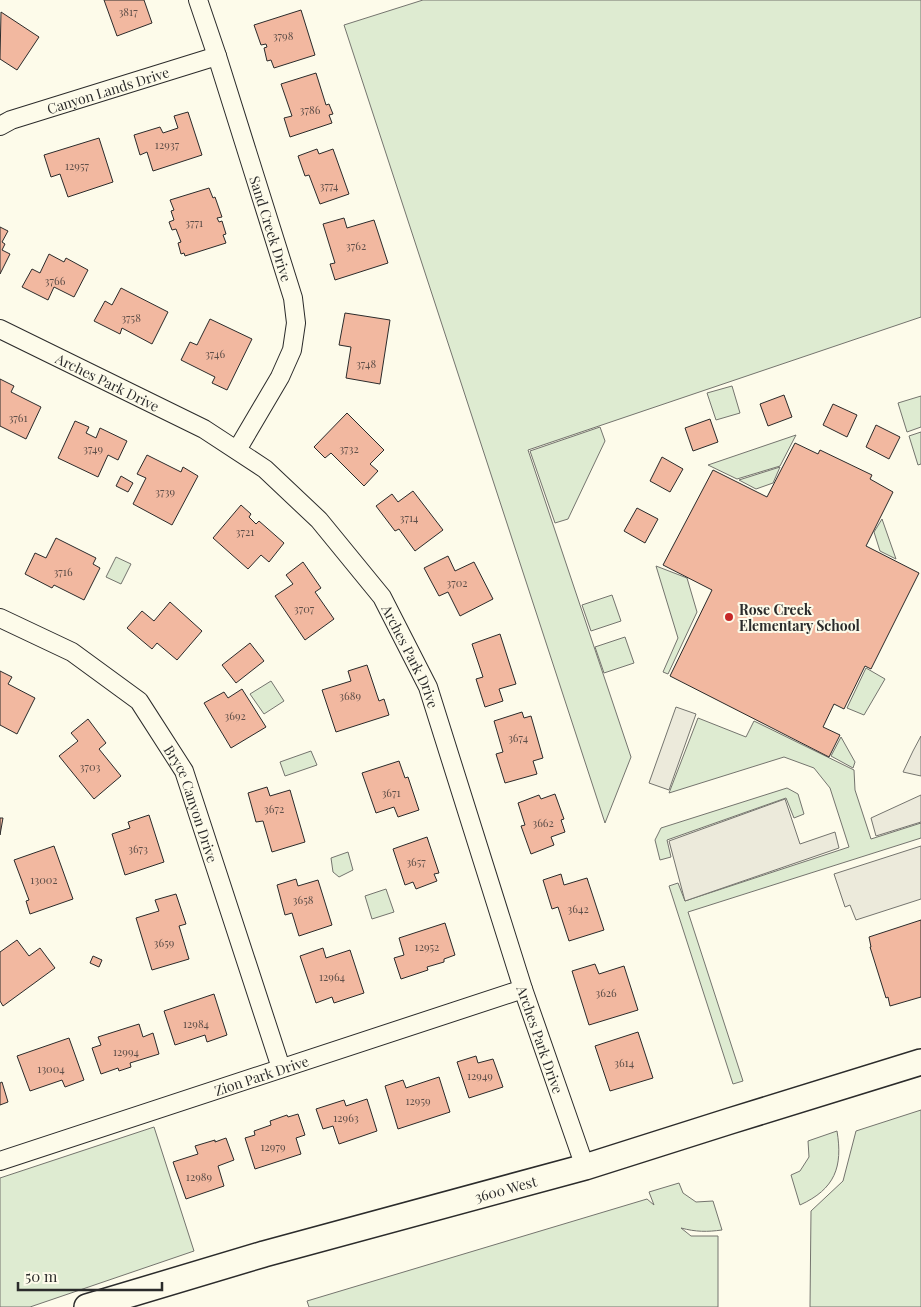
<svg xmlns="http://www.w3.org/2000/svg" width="921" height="1307" viewBox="0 0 921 1307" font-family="'Playfair Display',serif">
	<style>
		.green { fill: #deebd1; stroke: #74746e }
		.parking { fill: #eceadb; stroke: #74746e }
		.building { fill: #f2b8a0; stroke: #2b2b2b }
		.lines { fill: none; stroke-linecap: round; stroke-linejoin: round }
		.minor-casing { stroke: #2b2b2b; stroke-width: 20 }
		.secondary-casing { stroke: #2b2b2b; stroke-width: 28 }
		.minor { stroke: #fdfbea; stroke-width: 18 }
		.secondary { stroke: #fdfbea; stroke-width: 25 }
		.poi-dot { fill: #c62828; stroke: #fdfbea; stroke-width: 2 }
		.labels { text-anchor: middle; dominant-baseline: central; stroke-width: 4; stroke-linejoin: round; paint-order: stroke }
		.number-label { font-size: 11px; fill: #5d4e48 }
		.street-label { font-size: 14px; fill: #2b2b2b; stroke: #fdfbea }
		.poi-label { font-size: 14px; font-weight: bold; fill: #2b2b2b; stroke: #fdfbea; text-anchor: start }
	</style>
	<rect width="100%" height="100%" fill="#fdfbea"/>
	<g class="green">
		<polygon points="423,0 921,0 921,317 528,450 631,757 605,823 344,25"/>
		<polygon points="732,386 740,413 716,420 707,393"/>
		<polygon points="921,396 921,427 907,432 898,403"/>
		<polygon points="600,427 605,441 568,519 555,523 530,451"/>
		<polygon points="921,432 921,464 918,465 909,436"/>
		<polygon points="796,435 780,466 737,479 708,465"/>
		<polygon points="780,467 773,483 756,489 739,480"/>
		<polygon points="882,519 896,559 880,551 874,532"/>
		<polygon points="116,557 131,564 121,584 106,577"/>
		<polygon points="656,566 687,578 697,612 668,674 663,672 678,638"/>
		<polygon points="612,595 621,621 591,631 582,605"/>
		<polygon points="625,637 634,663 604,673 595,647"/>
		<polygon points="866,668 885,679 864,715 847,708"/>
		<polygon points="271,681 284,701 264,714 250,694"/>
		<polygon points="698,718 746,737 754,721 854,770 855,790 871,839 921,823 921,838 688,912 743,1081 733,1084 669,886 678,883 685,901 849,847 830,788 814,768 784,757 669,793"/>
		<polygon points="841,737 855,762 853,768 831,756"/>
		<polygon points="311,751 317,765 285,776 280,762"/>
		<polygon points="787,788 798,794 804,814 794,818 786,798 667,840 671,857 660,860 655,840 661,828"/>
		<polygon points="348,852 353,870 339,877 333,872 331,858"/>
		<polygon points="386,889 394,912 372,919 365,896"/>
		<polygon points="921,1110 921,1307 810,1307 811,1211 843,1181 856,1131"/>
		<polygon points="154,1127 194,1251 30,1307 0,1307 0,1178"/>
		<path d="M837,1131C843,1167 835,1189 800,1205L791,1175L800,1171L809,1157L808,1141Z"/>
		<path d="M679,1183L683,1193L696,1202L713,1201L722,1230C707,1232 696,1232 681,1228L691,1236H718V1307H309L307,1301L647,1199L654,1205L649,1192Z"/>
	</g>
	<g class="parking">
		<polygon points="676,707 696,714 669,790 649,783"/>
		<polygon points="921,736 921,776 903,772 913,751"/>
		<polygon points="921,795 921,822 876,836 871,818"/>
		<polygon points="785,799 800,844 835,832 839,848 685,901 669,841"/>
		<polygon points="921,846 921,899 856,920 850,905 845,907 834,874"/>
	</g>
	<g class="building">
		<polygon points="104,0 144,0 152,23 117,36"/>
		<polygon points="301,10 315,55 274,68 271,60 267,61 264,48 267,47 266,44 261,45 254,25"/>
		<polygon points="1,12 39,37 17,70 0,59"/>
		<polygon points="316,73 326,105 329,104 333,114 329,115 332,123 290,137 284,118 292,116 281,84"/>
		<polygon points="188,112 202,155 153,171 147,152 140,155 134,135 160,127 163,133 178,128 174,116"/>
		<polygon points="99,138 113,182 68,197 60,174 51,177 44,155"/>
		<polygon points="317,149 319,154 333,149 349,194 320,204 309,175 305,176 298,156"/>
		<polygon points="209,188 213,198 215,197 222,217 217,218 219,222 222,221 226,234 223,235 226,243 185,256 184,253 181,254 178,243 181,242 176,229 172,230 169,222 174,220 171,211 174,210 170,200"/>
		<polygon points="344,218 347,228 374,220 388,263 335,280 330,264 335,263 323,224"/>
		<polygon points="0,227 8,231 2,242 5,244 2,250 10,254 0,274"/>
		<polygon points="49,254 64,262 66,258 88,270 74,297 54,287 48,300 22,287 32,269 40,273"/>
		<polygon points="121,288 168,312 152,344 122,328 120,334 94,321 105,301 112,305"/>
		<polygon points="345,313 390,320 380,384 346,378 351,347 339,345"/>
		<polygon points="210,319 252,339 227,390 212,383 215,377 181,360 190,342 197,345"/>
		<polygon points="0,379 14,386 11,392 41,407 26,439 0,426"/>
		<polygon points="784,395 792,417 768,426 760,404"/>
		<polygon points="833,404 857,415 847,437 823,425"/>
		<polygon points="347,413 384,450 370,464 378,471 364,486 331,453 325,458 314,447"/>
		<polygon points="710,419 718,442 693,451 685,428"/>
		<polygon points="75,421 89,427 86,433 96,438 100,428 127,441 118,460 108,455 98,477 58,458"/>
		<polygon points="876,425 900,437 889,459 866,447"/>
		<polygon points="795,443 818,454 820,450 872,475 870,479 893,492 866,546 919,573 871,669 865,666 844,709 834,704 823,727 840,735 829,757 670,676 712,590 663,565 713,470 767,497"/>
		<polygon points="147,455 181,472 183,467 198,476 172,525 133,504 146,478 137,474"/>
		<polygon points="662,457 683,469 670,492 650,481"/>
		<polygon points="121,476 133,483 128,492 116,486"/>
		<polygon points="413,491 443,530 415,551 399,529 395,531 376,506 392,494 398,502"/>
		<polygon points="241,505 251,514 249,517 256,524 259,521 284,543 269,562 261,555 248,569 213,538"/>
		<polygon points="637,508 658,519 645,543 624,531"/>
		<polygon points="56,538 96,558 93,564 100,568 84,600 54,585 52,588 25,574 35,553 46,558"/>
		<polygon points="448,556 455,571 474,562 493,599 460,616 448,592 439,596 424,568"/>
		<polygon points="303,562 321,588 315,592 334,619 305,640 275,596 293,584 286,575"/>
		<polygon points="170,602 202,631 177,660 157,643 152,649 127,628 142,611 154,621"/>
		<polygon points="500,634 516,684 499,689 503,701 485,707 476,679 483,677 472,644"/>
		<polygon points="250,643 264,661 236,683 222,665"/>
		<polygon points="367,665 379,701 384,699 389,715 336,732 322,690 351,681 348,671"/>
		<polygon points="0,671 12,677 8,684 35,698 17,734 0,725"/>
		<polygon points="242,689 266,727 231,748 204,703 224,692 228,698"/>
		<polygon points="522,712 524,718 531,716 543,758 533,761 537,774 505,783 496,754 503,752 494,721"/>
		<polygon points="88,719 106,743 99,749 121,776 94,799 59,756 78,741 71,733"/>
		<polygon points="399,761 405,778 408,777 419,810 398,817 394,807 376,813 362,773"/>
		<polygon points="267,787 270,796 290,790 305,842 272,852 263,821 256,822 248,793"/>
		<polygon points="555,794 564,819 561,820 565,832 551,837 554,845 531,854 521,826 525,825 518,803 539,795 541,799"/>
		<polygon points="149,815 164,862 125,875 112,834 130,828 128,822"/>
		<polygon points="0,818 3,818 0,835"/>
		<polygon points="427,837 439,873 434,874 437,881 416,889 413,882 405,885 393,849"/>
		<polygon points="54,846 73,899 30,914 26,901 29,900 14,860"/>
		<polygon points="561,874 564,885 587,878 604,930 569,941 558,907 552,909 543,880"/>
		<polygon points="296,879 298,886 318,880 332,925 299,936 292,913 285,915 277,885"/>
		<polygon points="176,894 186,924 179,926 189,959 152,970 136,918 159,911 155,900"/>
		<polygon points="921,920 921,997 890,1006 888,997 886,998 870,947 871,947 869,937"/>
		<polygon points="445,923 455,955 444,959 444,962 427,967 428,970 401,979 394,958 404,955 399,938"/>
		<polygon points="17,940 29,956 40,948 55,968 3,1006 0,1001 0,952"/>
		<polygon points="323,948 326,958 350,950 364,993 334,1003 332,997 316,1003 300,956"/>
		<polygon points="93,956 102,960 99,967 90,963"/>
		<polygon points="595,964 599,974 624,966 638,1010 589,1025 572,971"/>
		<polygon points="214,994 227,1035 207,1042 205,1035 175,1045 164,1011"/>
		<polygon points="139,1024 143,1037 153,1033 159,1054 130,1063 131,1067 119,1071 118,1068 101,1074 92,1048 101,1045 98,1037"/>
		<polygon points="638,1032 653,1078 610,1091 595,1046"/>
		<polygon points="69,1038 84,1080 65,1087 62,1080 30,1091 17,1056"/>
		<polygon points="476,1056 478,1063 493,1059 503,1087 469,1098 457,1062"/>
		<polygon points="439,1077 450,1112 398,1129 385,1086 403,1080 406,1088"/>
		<polygon points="2,1082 8,1102 0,1105 0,1083"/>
		<polygon points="367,1099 377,1131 339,1144 333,1126 323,1129 316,1109 344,1100 346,1106"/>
		<polygon points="298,1114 305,1135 296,1138 301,1154 255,1169 245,1138 255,1135 254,1131 271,1125 270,1121 287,1115 288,1117"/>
		<polygon points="226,1138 234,1160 218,1166 224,1186 186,1199 173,1162 198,1154 195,1146 215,1140 215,1142"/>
	</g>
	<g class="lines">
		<g class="minor-casing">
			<g id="minor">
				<path id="s1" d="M198,0L217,56L293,298L296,323L292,350L280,377L237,450"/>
				<path id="s2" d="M0,126L11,120L217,56"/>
				<path id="s3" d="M0,329L204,429L265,469L319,520L382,597L428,687L523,989L585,1167"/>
				<path id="s4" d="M0,618L72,652L139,701L184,771L281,1068"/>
				<path id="s5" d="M0,1161L523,989"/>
			</g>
		</g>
		<g class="secondary-casing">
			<g id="secondary">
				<path id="s6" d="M87,1307L264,1254L585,1167L730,1121L921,1062"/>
			</g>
		</g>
		<use href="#minor" class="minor"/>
		<use href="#secondary" class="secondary"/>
	</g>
	<circle class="poi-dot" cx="729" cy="617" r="5"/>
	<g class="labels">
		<g class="number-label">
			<text x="128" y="11">3817</text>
			<text x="283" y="35">3798</text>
			<text x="310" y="109">3786</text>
			<text x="167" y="144">12937</text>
			<text x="77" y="165">12957</text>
			<text x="329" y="185">3774</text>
			<text x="194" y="222">3771</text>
			<text x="356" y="245">3762</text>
			<text x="55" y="280">3766</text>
			<text x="131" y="317">3758</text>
			<text x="215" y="353">3746</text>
			<text x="366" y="363">3748</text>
			<text x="18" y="417">3761</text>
			<text x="93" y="448">3749</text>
			<text x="349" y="448">3732</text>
			<text x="165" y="491">3739</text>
			<text x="409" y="517">3714</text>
			<text x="245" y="531">3721</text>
			<text x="63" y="571">3716</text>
			<text x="457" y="582">3702</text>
			<text x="304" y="608">3707</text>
			<text x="350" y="695">3689</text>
			<text x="235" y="715">3692</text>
			<text x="518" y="737">3674</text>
			<text x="90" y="766">3703</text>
			<text x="391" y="792">3671</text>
			<text x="274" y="808">3672</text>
			<text x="543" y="822">3662</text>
			<text x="138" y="848">3673</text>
			<text x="416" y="861">3657</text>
			<text x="44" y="879">13002</text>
			<text x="303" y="899">3658</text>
			<text x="578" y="908">3642</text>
			<text x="164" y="942">3659</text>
			<text x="427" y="946">12952</text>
			<text x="332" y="976">12964</text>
			<text x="606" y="992">3626</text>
			<text x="196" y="1023">12984</text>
			<text x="126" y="1051">12994</text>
			<text x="624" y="1062">3614</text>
			<text x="51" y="1068">13004</text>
			<text x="480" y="1075">12949</text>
			<text x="418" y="1100">12959</text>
			<text x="346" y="1117">12963</text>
			<text x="273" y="1146">12979</text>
			<text x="199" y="1176">12989</text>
		</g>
		<g class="street-label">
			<text stroke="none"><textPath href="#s2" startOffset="114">Canyon Lands Drive</textPath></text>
			<text stroke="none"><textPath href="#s1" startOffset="240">Sand Creek Drive</textPath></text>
			<text stroke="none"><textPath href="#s3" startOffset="120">Arches Park Drive</textPath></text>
			<text stroke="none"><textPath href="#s3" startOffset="540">Arches Park Drive</textPath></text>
			<text stroke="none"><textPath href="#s4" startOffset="279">Bryce Canyon Drive</textPath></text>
			<text stroke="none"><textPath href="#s3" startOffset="945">Arches Park Drive</textPath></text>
			<text stroke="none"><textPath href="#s5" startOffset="275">Zion Park Drive</textPath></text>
			<text stroke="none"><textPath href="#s6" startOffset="435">3600 West</textPath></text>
		</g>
		<g class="poi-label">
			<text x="739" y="609">Rose Creek<tspan x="739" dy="16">Elementary School</tspan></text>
		</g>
	</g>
	<path d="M18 1282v8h144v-8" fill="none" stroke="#2b2b2b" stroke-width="2.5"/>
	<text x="25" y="1282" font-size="15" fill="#2b2b2b" stroke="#fdfbea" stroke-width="4" paint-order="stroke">50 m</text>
</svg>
